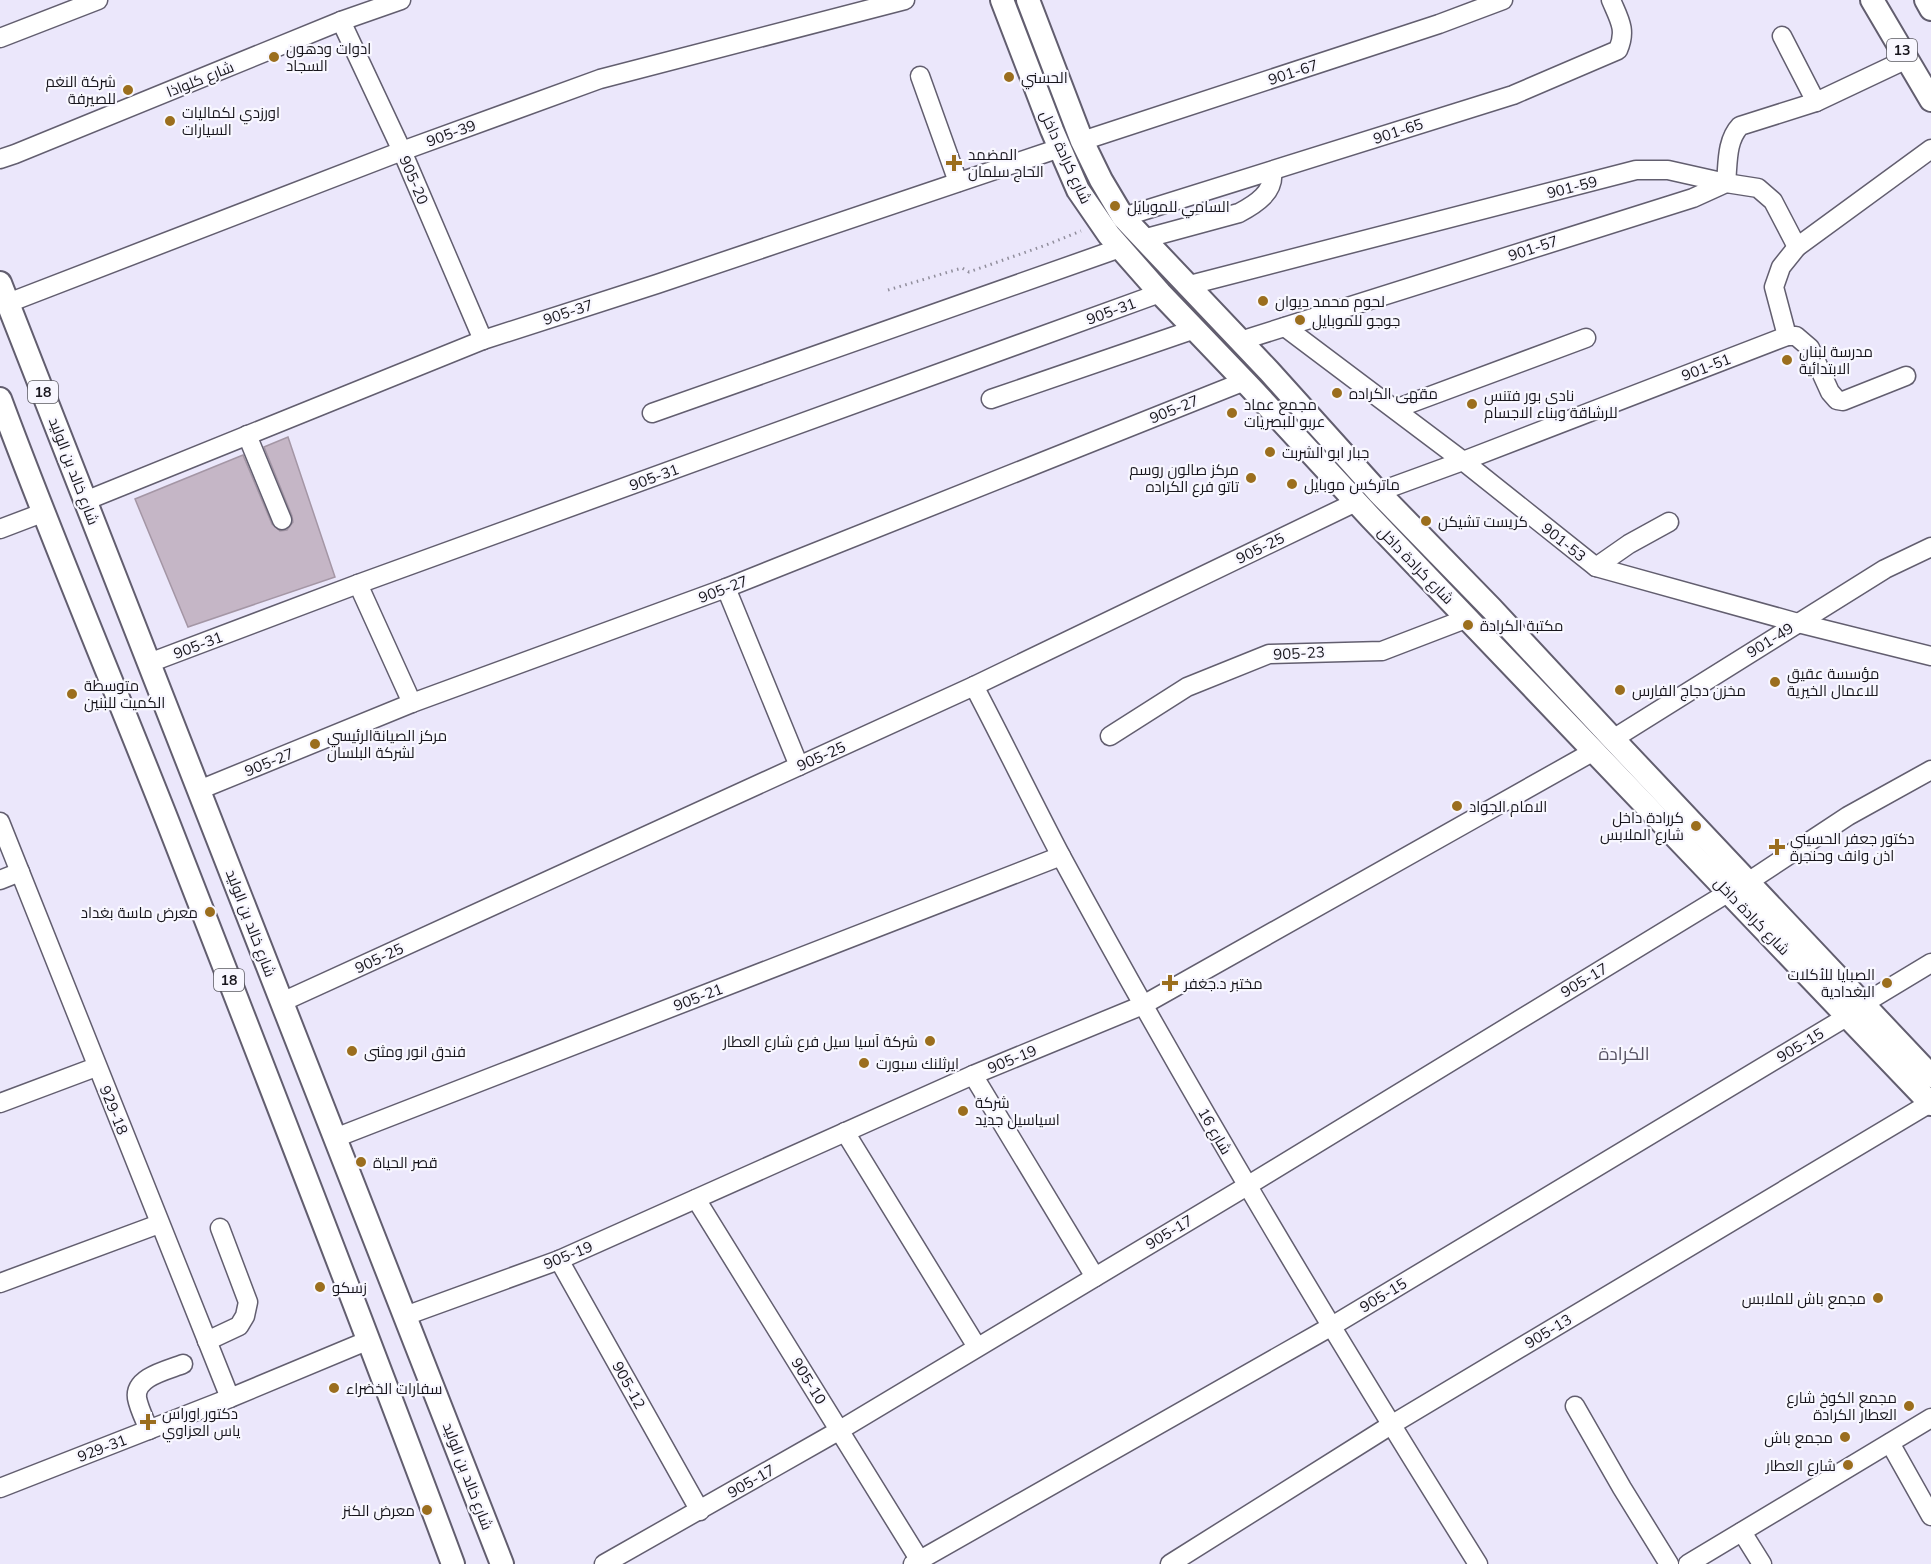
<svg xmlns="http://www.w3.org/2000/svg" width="1931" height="1564" viewBox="0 0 1931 1564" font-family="Mulish,Cairo,sans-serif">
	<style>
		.building { fill: #c5b6c6; stroke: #a496a5; stroke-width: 1.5 }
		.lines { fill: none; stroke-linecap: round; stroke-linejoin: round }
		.minor-casing { stroke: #625e6f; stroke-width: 21 }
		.major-casing { stroke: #625e6f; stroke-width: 26 }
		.path { stroke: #918e9c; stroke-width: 3; stroke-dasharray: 1.5 4.5; stroke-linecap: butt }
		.minor { stroke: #fff; stroke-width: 18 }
		.major { stroke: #fff; stroke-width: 22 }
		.poi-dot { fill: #9b6e1e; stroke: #f8f7ff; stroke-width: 2 }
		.labels { text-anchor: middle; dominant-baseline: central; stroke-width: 4.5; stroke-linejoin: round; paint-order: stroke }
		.shield { fill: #f8f7ff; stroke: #5a5960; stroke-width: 1.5 }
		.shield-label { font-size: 14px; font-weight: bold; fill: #17151c }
		.poi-label { font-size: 15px; fill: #17151c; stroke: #f8f7ff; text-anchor: start }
		.street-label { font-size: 15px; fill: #17151c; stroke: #f8f7ff }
		.quarter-label { font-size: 18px; fill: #565263; stroke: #f8f7ff }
	</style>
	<rect width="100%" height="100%" fill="#ebe7fb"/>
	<polygon class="building" points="288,437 335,577 188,627 135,499 243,455 272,524 280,531 287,530 293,522 292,516 264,447"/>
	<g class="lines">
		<g class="minor-casing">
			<g id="minor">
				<polyline points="341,21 402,151 483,340"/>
				<polyline points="1782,36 1816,102"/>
				<polyline points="0,38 98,0"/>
				<polyline points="920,76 958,182"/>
				<polyline points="1082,141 1439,24 1503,0"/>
				<polyline points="0,159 15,154 341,21 401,0"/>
				<path d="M1123,217L1513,95L1618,50C1627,30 1619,19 1611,0"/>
				<path d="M1143,239L1239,213C1256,204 1275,192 1272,171"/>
				<path d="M1186,286L1636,170H1668L1726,183C1728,164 1726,141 1740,126L1816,102L1907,59"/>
				<polyline points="8,303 402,151 600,79 905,0"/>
				<polyline points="1285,327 1463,461 1596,567 1798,623 1931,656"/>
				<polyline points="1787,336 1796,336 1810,348 1830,392 1837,400 1843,401 1906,376"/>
				<polyline points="1240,341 1693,198 1726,183 1758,188 1773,201 1797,247"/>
				<polyline points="991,399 1195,329"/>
				<polyline points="1395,409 1586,338"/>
				<polyline points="652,413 1120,248"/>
				<polyline points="247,435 282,520"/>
				<polyline points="1378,492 1463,461 1787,336 1774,287 1781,267 1797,247 1931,149"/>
				<polyline points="85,501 483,340 657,284 1060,148"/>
				<polyline points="0,529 42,513"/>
				<polyline points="1596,567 1629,544 1669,522"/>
				<polyline points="358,584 412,703"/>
				<polyline points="726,588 799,766"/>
				<polyline points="149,663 358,584 1160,293"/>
				<path d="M974,686C1004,743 1032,801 1062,858C1192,1098 1333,1333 1478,1564"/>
				<polyline points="1110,736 1187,687 1269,654 1382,651 1468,618"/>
				<polyline points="1613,739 1885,569 1931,547"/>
				<polyline points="199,790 412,703 726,588 1245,381"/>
				<polyline points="0,822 230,1398"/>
				<polyline points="0,880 20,872"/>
				<polyline points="1748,882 1848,816 1931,770"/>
				<polyline points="282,1002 974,686 1356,502"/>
				<polyline points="1863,1004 1931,963"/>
				<polyline points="973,1075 1095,1277"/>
				<polyline points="0,1103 96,1067"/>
				<polyline points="845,1132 977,1347"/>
				<polyline points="335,1138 1061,856"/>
				<polyline points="696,1199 922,1564"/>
				<polyline points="559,1260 700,1511"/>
				<polyline points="0,1283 159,1224"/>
				<polyline points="405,1316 559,1260 973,1075 1143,1005 1594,751"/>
				<polyline points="207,1341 239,1326 245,1316 248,1302 220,1228"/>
				<polyline points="1575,1406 1622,1488 1669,1564"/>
				<path d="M149,1430C145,1420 139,1409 137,1398C134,1377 168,1370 183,1364"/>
				<polyline points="1890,1443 1931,1516"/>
				<polyline points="0,1488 230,1398 369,1340"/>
				<polyline points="1742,1532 1762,1564"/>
				<polyline points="604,1564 840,1430 1247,1186 1729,892"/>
				<polyline points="913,1564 1332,1326 1848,1016"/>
				<polyline points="1170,1564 1391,1425 1930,1103"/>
				<polyline points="1688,1564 1931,1418"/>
			</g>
		</g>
		<g class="major-casing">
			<g id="major">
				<polyline points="1002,0 1052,130 1078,190 1109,235 1160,293 1250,387 1371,518 1931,1104"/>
				<polyline points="1028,0 1082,141 1101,180 1123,217 1269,371 1378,492 1492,609 1613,739 1931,1076"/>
				<polyline points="1872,0 1931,100"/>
				<polyline points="1926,0 1931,9"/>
				<polyline points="0,283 502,1564"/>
				<path d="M0,399C53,542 113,683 169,825C265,1071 361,1317 453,1564"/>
			</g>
		</g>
		<polyline class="path" points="888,290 962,268 969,272 1046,245 1081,231"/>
		<use href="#minor" class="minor"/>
		<use href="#major" class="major"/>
	</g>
	<g class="poi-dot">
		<circle cx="274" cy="57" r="6"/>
		<circle cx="1009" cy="77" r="6"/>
		<circle cx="128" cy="90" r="6"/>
		<circle cx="170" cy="121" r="6"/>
		<path d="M951 154h6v6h6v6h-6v6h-6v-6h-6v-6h6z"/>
		<circle cx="1115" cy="206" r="6"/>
		<circle cx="1263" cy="301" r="6"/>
		<circle cx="1300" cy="320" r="6"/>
		<circle cx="1787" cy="360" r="6"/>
		<circle cx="1337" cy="393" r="6"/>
		<circle cx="1472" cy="404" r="6"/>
		<circle cx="1232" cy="413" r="6"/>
		<circle cx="1270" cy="452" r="6"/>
		<circle cx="1251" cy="478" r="6"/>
		<circle cx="1292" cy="484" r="6"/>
		<circle cx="1426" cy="521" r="6"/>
		<circle cx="1468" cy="625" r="6"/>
		<circle cx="1775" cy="682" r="6"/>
		<circle cx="1620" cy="690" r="6"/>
		<circle cx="72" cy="694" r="6"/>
		<circle cx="315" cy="744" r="6"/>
		<circle cx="1457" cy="806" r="6"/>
		<circle cx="1696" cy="826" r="6"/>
		<path d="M1774 838h6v6h6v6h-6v6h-6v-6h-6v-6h6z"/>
		<circle cx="210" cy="912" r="6"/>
		<path d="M1167 974h6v6h6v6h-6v6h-6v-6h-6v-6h6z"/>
		<circle cx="1887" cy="983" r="6"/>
		<circle cx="930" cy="1041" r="6"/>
		<circle cx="352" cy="1051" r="6"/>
		<circle cx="864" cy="1063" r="6"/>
		<circle cx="963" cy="1111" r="6"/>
		<circle cx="361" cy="1162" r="6"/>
		<circle cx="320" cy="1287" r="6"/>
		<circle cx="1878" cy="1298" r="6"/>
		<circle cx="334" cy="1388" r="6"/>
		<circle cx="1909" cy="1406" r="6"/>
		<path d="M145 1413h6v6h6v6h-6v6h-6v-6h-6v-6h6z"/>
		<circle cx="1845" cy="1437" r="6"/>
		<circle cx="1848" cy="1465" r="6"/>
		<circle cx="427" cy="1510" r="6"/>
	</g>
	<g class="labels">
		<g class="shield">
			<rect x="1887" y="39" width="30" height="22" rx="4.5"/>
			<rect x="28" y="381" width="30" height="22" rx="4.5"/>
			<rect x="214" y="969" width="30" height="22" rx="4.5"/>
		</g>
		<g class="shield-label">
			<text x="1902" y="50">13</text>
			<text x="43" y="392">18</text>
			<text x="229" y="980">18</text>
		</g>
		<g class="poi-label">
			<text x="286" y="48">ادوات ودهون<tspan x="286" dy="17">السجاد</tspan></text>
			<text x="1021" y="77">الحسني</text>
			<text x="116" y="81" text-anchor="end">شركة النغم<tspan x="116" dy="17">للصيرفة</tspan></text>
			<text x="182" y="112">اورزدي لكماليات<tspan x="182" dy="17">السيارات</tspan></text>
			<text x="968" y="154">المضمد<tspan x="968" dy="17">الحاج سلمان</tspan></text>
			<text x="1127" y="206">السامي للموبايل</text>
			<text x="1275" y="301">لحوم محمد ديوان</text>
			<text x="1312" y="320">جوجو للموبايل</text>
			<text x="1799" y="351">مدرسة لبنان<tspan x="1799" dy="17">الابتدائية</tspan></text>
			<text x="1349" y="393">مقهى الكراده</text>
			<text x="1484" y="395">نادي بور فتنس<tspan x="1484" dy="17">للرشاقة وبناء الاجسام</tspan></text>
			<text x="1244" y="404">مجمع عماد<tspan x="1244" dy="17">عربو للبصريات</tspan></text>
			<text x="1282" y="452">جبار ابو الشربت</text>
			<text x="1239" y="469" text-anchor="end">مركز صالون روسم<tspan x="1239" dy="17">تاتو فرع الكراده</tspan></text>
			<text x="1304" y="484">ماتركس موبايل</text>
			<text x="1438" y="521">كريست تشيكن</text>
			<text x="1480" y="625">مكتبة الكرادة</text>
			<text x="1787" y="673">مؤسسة عقيق<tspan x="1787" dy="17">للاعمال الخيرية</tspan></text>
			<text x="84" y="685">متوسطة<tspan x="84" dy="17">الكميت للبنين</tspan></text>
			<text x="1632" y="690">مخزن دجاج الفارس</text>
			<text x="327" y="735">مركز الصيانةالرئيسي<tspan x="327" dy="17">لشركة البلسان</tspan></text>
			<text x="1469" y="806">الامام الجواد</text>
			<text x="1684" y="817" text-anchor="end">كررادة داخل<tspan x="1684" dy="17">شارع الملابس</tspan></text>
			<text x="1790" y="838">دكتور جعفر الحسيني<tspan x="1790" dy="17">اذن وانف وحنجرة</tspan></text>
			<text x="198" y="912" text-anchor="end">معرض ماسة بغداد</text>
			<text x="1875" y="974" text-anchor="end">الصبايا للأكلات<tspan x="1875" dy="17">البغدادية</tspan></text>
			<text x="1184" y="983">مختبر د.جغفر</text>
			<text x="918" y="1041" text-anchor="end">شركة آسيا سيل فرع شارع العطار</text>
			<text x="364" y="1051">فندق انور ومثنى</text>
			<text x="876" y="1063">ايرثلنك سبورت</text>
			<text x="975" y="1102">شركة<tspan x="975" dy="17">اسياسيل جديد</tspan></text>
			<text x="373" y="1162">قصر الحياة</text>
			<text x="332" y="1287">زسكو</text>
			<text x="1866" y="1298" text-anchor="end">مجمع باش للملابس</text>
			<text x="346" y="1388">سفارات الخضراء</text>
			<text x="1897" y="1397" text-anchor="end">مجمع الكوخ شارع<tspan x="1897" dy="17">العطار الكرادة</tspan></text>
			<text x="162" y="1413">دكتور اوراس<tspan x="162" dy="17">ياس العزاوي</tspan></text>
			<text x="1833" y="1437" text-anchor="end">مجمع باش</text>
			<text x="1836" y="1465" text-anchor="end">شارع العطار</text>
			<text x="415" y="1510" text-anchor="end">معرض الكنز</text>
		</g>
		<g class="street-label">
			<text transform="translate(1293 72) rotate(-18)">901-67</text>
			<text transform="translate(200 79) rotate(-22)">شارع كلواذا</text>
			<text transform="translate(1398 131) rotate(-18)">901-65</text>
			<text transform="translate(451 133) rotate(-20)">905-39</text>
			<text transform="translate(1066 157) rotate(65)">شارع كرادة داخل</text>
			<text transform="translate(414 180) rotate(67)">905-20</text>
			<text transform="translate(1572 187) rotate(-14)">901-59</text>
			<text transform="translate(1533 248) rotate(-18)">901-57</text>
			<text transform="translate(1111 311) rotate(-20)">905-31</text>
			<text transform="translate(568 312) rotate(-18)">905-37</text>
			<text transform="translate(1706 367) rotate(-21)">901-51</text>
			<text transform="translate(1174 409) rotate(-22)">905-27</text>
			<text transform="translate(74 471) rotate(69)">شارع خالد بن الوليد</text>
			<text transform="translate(654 477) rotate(-20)">905-31</text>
			<text transform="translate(1564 542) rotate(39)">901-53</text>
			<text transform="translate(1260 548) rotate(-26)">905-25</text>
			<text transform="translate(1416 565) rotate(46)">شارع كرادة داخل</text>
			<text transform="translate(723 589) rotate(-21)">905-27</text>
			<text transform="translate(1770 640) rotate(-32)">901-49</text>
			<text transform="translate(198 645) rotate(-21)">905-31</text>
			<text transform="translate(1299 653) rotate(-3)">905-23</text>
			<text transform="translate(821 756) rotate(-24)">905-25</text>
			<text transform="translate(269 762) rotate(-22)">905-27</text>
			<text transform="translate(1752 916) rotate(46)">شارع كرادة داخل</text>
			<text transform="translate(251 923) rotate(69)">شارع خالد بن الوليد</text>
			<text transform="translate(379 958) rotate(-25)">905-25</text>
			<text transform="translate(1584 980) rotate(-31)">905-17</text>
			<text transform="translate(698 997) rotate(-21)">905-21</text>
			<text transform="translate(1800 1045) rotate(-31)">905-15</text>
			<text transform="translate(1012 1059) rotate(-22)">905-19</text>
			<text transform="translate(114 1110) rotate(68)">929-18</text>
			<text transform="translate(1215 1131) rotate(60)">شارع 16</text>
			<text transform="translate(1169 1232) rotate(-31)">905-17</text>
			<text transform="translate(568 1255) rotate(-22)">905-19</text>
			<text transform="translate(1383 1295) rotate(-31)">905-15</text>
			<text transform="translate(1548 1331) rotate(-31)">905-13</text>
			<text transform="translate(809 1381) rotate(58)">905-10</text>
			<text transform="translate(629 1385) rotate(61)">905-12</text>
			<text transform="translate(102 1448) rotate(-21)">929-31</text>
			<text transform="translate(468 1476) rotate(69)">شارع خالد بن الوليد</text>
			<text transform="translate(751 1481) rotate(-30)">905-17</text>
		</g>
		<g class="quarter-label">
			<text x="1624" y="1053">الكرادة</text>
		</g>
	</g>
</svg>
